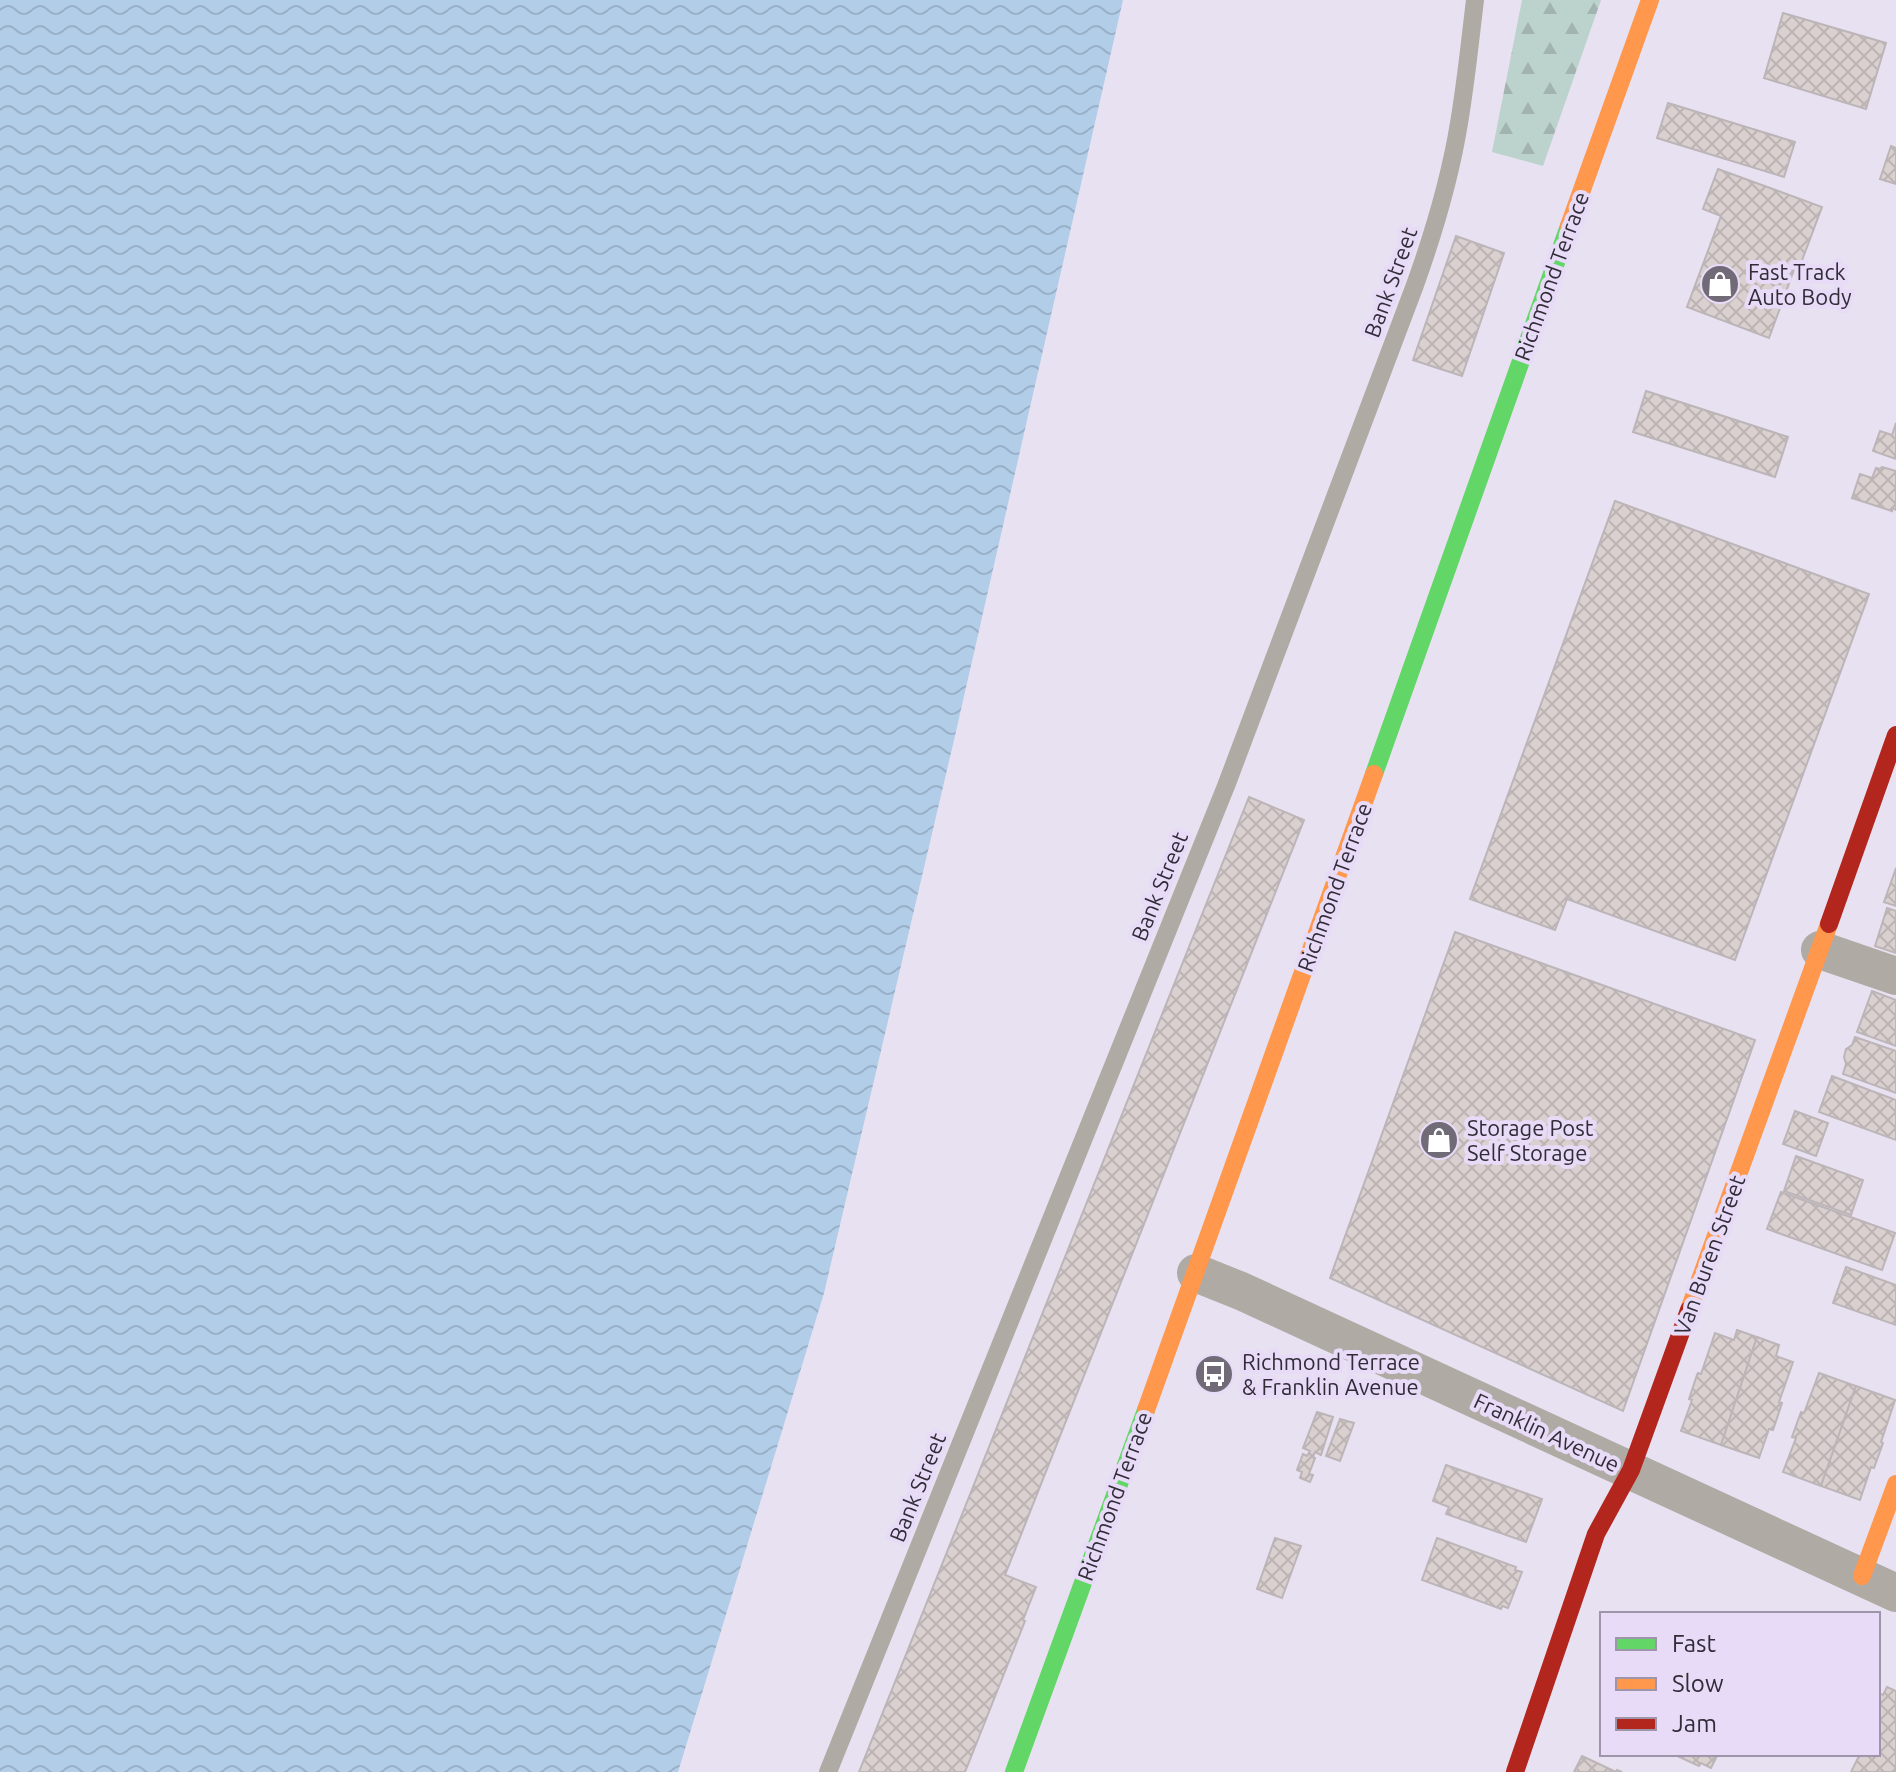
<svg xmlns="http://www.w3.org/2000/svg" width="1896" height="1772" viewBox="0 0 1896 1772" font-family="Ubuntu,sans-serif">
	<style>
		.forest { fill: url(#forest-firs) }
		.water { fill: url(#water-waves) }
		.building { fill: url(#building-cross-hatch); stroke: #bcb5b8; stroke-width: 2 }
		.lines { fill: none; stroke-linecap: round; stroke-linejoin: round }
		.lane { stroke: #afaaa4; stroke-width: 18 }
		.street { stroke: #afaaa4; stroke-width: 38 }
		.fast { stroke: #63d668; stroke-width: 18 }
		.slow { stroke: #ff974d; stroke-width: 18 }
		.jam { stroke: #b3261e; stroke-width: 18 }
		.labels { text-anchor: middle; dominant-baseline: central; stroke-width: 8; stroke-linejoin: round; paint-order: stroke }
		.poi-label { font-size: 22px; fill: #312c37; stroke: #e7dbf7; text-anchor: start }
		.street-label { font-size: 22px; fill: #312c37; stroke: #e7dbf7 }
	</style>
	<defs>
		<pattern id="forest-firs" width="22" height="20" patternUnits="userSpaceOnUse" patternTransform="scale(2)"><rect width="22" height="20" fill="#bcd2cc"/><path d="M5 1l3.5 6h-7zM16 11l3.5 6h-7z" fill="#a2b4b0"/></pattern>
		<pattern id="water-waves" width="16" height="10" patternUnits="userSpaceOnUse" patternTransform="scale(2)"><rect width="16" height="10" fill="#b1cde8"/><path d="M0 5q4-4 8 0t8 0" fill="none" stroke="#99b0c8"/></pattern>
		<pattern id="building-cross-hatch" width="8" height="8" patternUnits="userSpaceOnUse" patternTransform="scale(2)"><rect width="8" height="8" fill="#dad0d0"/><path d="M0 0l8 8M0 8l8-8" fill="none" stroke="#bcb3b3"/></pattern>
	</defs>
	<rect width="100%" height="100%" fill="#e8e1f1"/>
	<polygon class="forest" points="1522,0 1601,0 1543,166 1492,152"/>
	<polygon class="water" points="0,0 1123,0 954,740 824,1293 678,1772 0,1772"/>
	<g class="building">
		<polygon points="1783,13 1886,43 1866,109 1764,78"/>
		<polygon points="1668,103 1795,142 1784,177 1657,138"/>
		<polygon points="1891,146 1896,148 1896,184 1880,179"/>
		<polygon points="1718,169 1822,207 1798,271 1794,270 1769,338 1687,307 1721,216 1703,209"/>
		<polygon points="1456,236 1504,253 1462,376 1413,360"/>
		<polygon points="1646,391 1788,437 1775,477 1633,432"/>
		<polygon points="1896,423 1896,459 1873,451 1880,431 1892,435"/>
		<polygon points="1882,467 1896,471 1896,510 1892,508 1892,511 1852,498 1860,474 1872,478 1876,468 1880,469"/>
		<polygon points="1615,501 1869,594 1735,960 1567,899 1555,930 1470,899"/>
		<polygon points="1249,797 1304,820 1005,1575 1036,1587 1023,1620 1025,1621 965,1772 859,1772"/>
		<polygon points="1896,868 1896,906 1884,902"/>
		<polygon points="1887,908 1896,911 1896,953 1875,946"/>
		<polygon points="1455,932 1755,1040 1623,1411 1330,1278"/>
		<polygon points="1872,991 1896,1000 1896,1046 1857,1032"/>
		<polygon points="1855,1037 1896,1051 1896,1093 1843,1074 1846,1064 1844,1057 1846,1049 1852,1045"/>
		<polygon points="1832,1076 1896,1100 1896,1140 1819,1112"/>
		<polygon points="1795,1111 1828,1123 1816,1156 1783,1144"/>
		<polygon points="1796,1156 1863,1180 1851,1215 1784,1191"/>
		<polygon points="1781,1192 1895,1233 1882,1270 1767,1229"/>
		<polygon points="1846,1267 1896,1285 1896,1325 1833,1303"/>
		<polygon points="1737,1330 1757,1337 1721,1445 1681,1431 1692,1400 1689,1399 1697,1375 1698,1373 1701,1374 1715,1333 1734,1340"/>
		<polygon points="1757,1337 1779,1345 1776,1356 1793,1362 1779,1402 1782,1403 1773,1430 1769,1429 1759,1458 1721,1445"/>
		<polygon points="1819,1373 1856,1386 1821,1486 1783,1472 1796,1438 1792,1437 1801,1412 1804,1413"/>
		<polygon points="1856,1386 1895,1400 1881,1442 1883,1443 1874,1468 1871,1467 1860,1500 1821,1486"/>
		<polygon points="1317,1412 1333,1417 1321,1455 1315,1452 1313,1457 1315,1458 1309,1474 1313,1475 1310,1482 1300,1478 1302,1472 1297,1470 1303,1454 1307,1456 1310,1451 1303,1448"/>
		<polygon points="1340,1419 1354,1423 1340,1461 1326,1456"/>
		<polygon points="1446,1465 1542,1499 1526,1542 1446,1514 1449,1507 1433,1501"/>
		<polygon points="1275,1538 1301,1546 1282,1598 1257,1589"/>
		<polygon points="1437,1538 1516,1567 1515,1570 1522,1572 1508,1608 1502,1606 1501,1609 1422,1580"/>
		<polygon points="1887,1687 1896,1691 1896,1772 1851,1772 1860,1754 1878,1754 1878,1695 1879,1693 1883,1695"/>
		<polygon points="1673,1754 1718,1754 1711,1768 1701,1763 1699,1766"/>
		<polygon points="1582,1756 1616,1772 1617,1770 1622,1772 1574,1772"/>
	</g>
	<g class="lines">
		<path class="lane" d="M828,1772L1226,786L1415,285C1434,232 1450,179 1459,123C1466,82 1470,41 1475,0"/>
		<g class="street">
			<polyline points="1820,950 1896,976"/>
			<polyline points="1196,1273 1241,1291 1896,1593"/>
		</g>
		<g class="fast">
			<polyline points="1374,774 1569,226"/>
			<polyline points="1014,1772 1146,1410"/>
		</g>
		<g class="slow">
			<polyline points="1569,226 1650,0"/>
			<polyline points="1689,1310 1829,924"/>
			<polyline points="1146,1410 1374,774"/>
			<polyline points="1862,1576 1896,1484"/>
		</g>
		<g class="jam">
			<polyline points="1829,924 1896,735"/>
			<polyline points="1515,1772 1596,1534 1631,1470 1689,1310"/>
		</g>
	</g>
	<defs>
		<g id="shop-disc" transform="scale(2)"><circle r="9.5" fill="#716b78" stroke="#e7dbf7"/><path d="M-5-2.5h2.3a2.7 3.5 0 0 1 5.4 0H5L5.5 6h-11ZM-1.5-2.5h3a1.5 2.3 0 0 0-3 0Z" fill="#fff"/></g>
		<g id="bus-disc" transform="scale(2)"><circle r="9.5" fill="#716b78" stroke="#e7dbf7"/><path d="M-5-6H5V4H4V6H2V4H-2V6H-4V4H-5ZM-3.5-4V0h7V-4ZM-3.5 1.2v1.5H-2V1.2ZM2 1.2v1.5H3.5V1.2Z" fill="#fff"/></g>
	</defs>
	<g fill-rule="evenodd">
		<use href="#shop-disc" x="1720" y="284"/>
		<use href="#shop-disc" x="1439" y="1140"/>
		<use href="#bus-disc" x="1214" y="1374"/>
	</g>
	<g class="labels">
		<g class="poi-label">
			<text x="1748" y="271">Fast Track<tspan x="1748" dy="25">Auto Body</tspan></text>
			<text x="1467" y="1127">Storage Post<tspan x="1467" dy="25">Self Storage</tspan></text>
			<text x="1242" y="1361">Richmond Terrace<tspan x="1242" dy="25">&amp; Franklin Avenue</tspan></text>
		</g>
		<g class="street-label">
			<text transform="translate(1551 276) rotate(-70)">Richmond Terrace</text>
			<text transform="translate(1390 282) rotate(-70)">Bank Street</text>
			<text transform="translate(1159 886) rotate(-68)">Bank Street</text>
			<text transform="translate(1334 887) rotate(-70)">Richmond Terrace</text>
			<text transform="translate(1709 1255) rotate(-70)">Van Buren Street</text>
			<text transform="translate(1547 1432) rotate(25)">Franklin Avenue</text>
			<text transform="translate(917 1487) rotate(-68)">Bank Street</text>
			<text transform="translate(1114 1496) rotate(-70)">Richmond Terrace</text>
		</g>
	</g>
	<rect x="1600" y="1612" width="280" height="144" fill="#e7dbf7" stroke="#9e95aa" stroke-width="2"/>
	<rect x="1616" y="1638" width="40" height="12" fill="#63d668" stroke="#9e95aa" stroke-width="2"/>
	<text x="1672" y="1652" font-size="24" fill="#312c37">Fast</text>
	<rect x="1616" y="1678" width="40" height="12" fill="#ff974d" stroke="#9e95aa" stroke-width="2"/>
	<text x="1672" y="1692" font-size="24" fill="#312c37">Slow</text>
	<rect x="1616" y="1718" width="40" height="12" fill="#b3261e" stroke="#9e95aa" stroke-width="2"/>
	<text x="1672" y="1732" font-size="24" fill="#312c37">Jam</text>
</svg>
